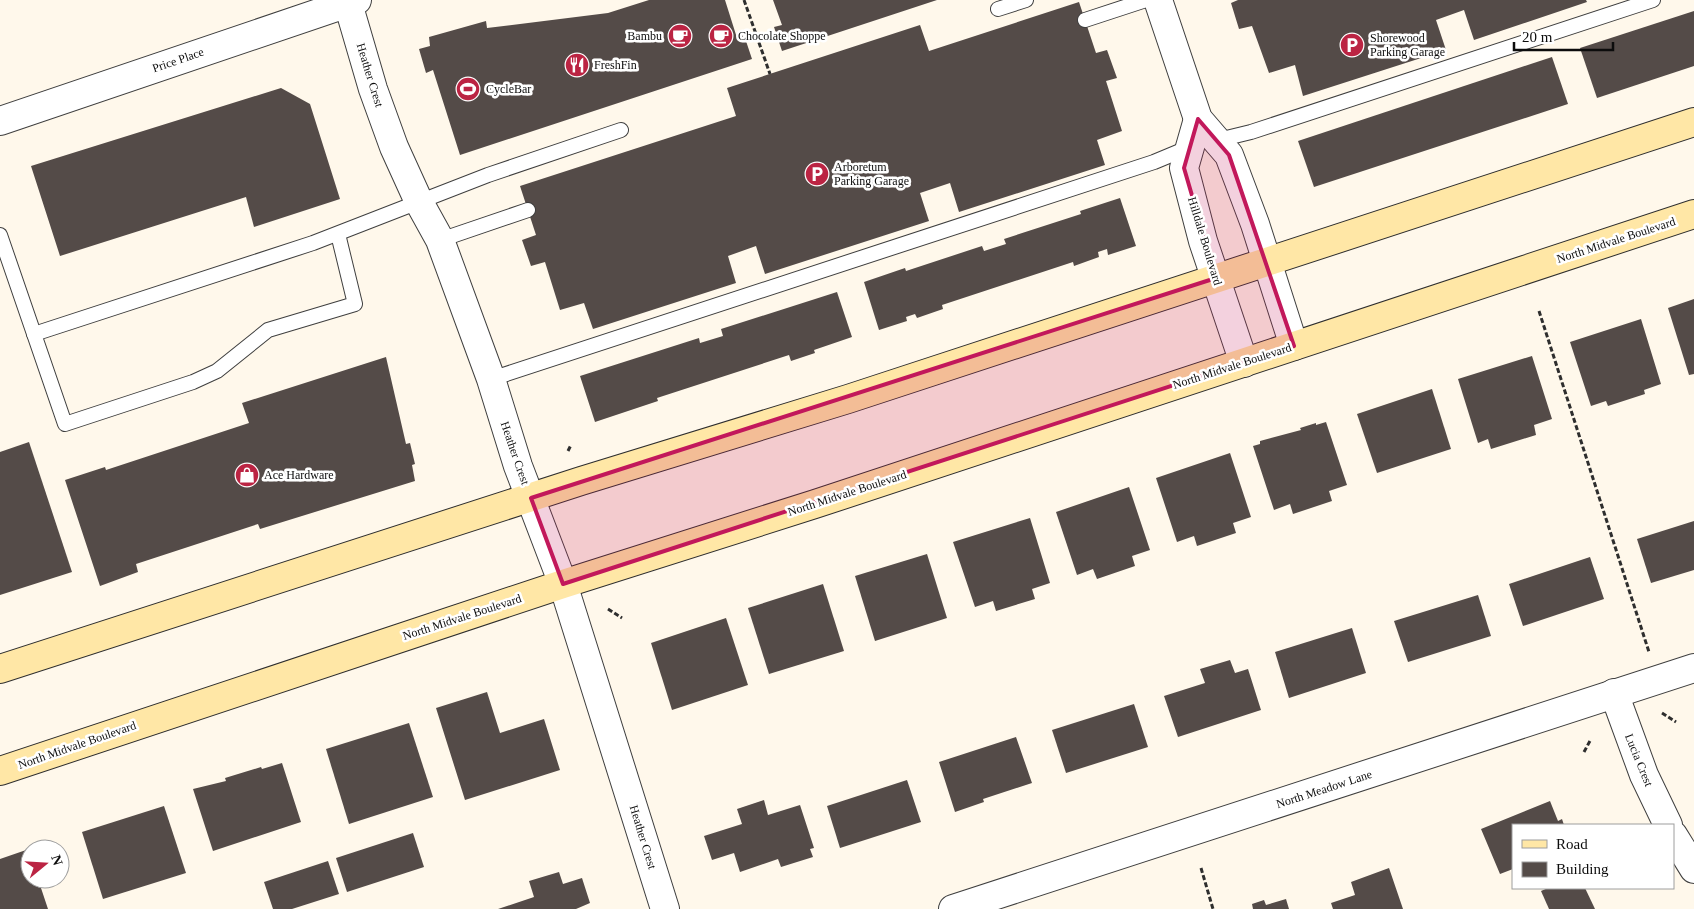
<svg xmlns="http://www.w3.org/2000/svg" width="1694" height="909" viewBox="0 0 1694 909" font-family="Georgia,serif">
	<style>
		.building { fill: #544b48 }
		.lines { fill: none; stroke-linecap: round; stroke-linejoin: round }
		.service-casing { stroke: #3f3f3f; stroke-width: 16 }
		.minor-casing { stroke: #3f3f3f; stroke-width: 30 }
		.tertiary-casing { stroke: #3f3f3f; stroke-width: 30 }
		.secondary-casing { stroke: #2e2e2e; stroke-width: 30 }
		.path { stroke: #2e2e2e; stroke-width: 3; stroke-dasharray: 5 2.5; stroke-linecap: butt }
		.service { stroke: #fff; stroke-width: 14 }
		.minor { stroke: #fff; stroke-width: 28 }
		.tertiary { stroke: #fff; stroke-width: 28 }
		.secondary { stroke: #ffe7a6; stroke-width: 28 }
		.marked { fill: #c2185b; fill-opacity: 0.2; stroke: #c2185b; stroke-width: 4; stroke-linejoin: round }
		.labels { text-anchor: middle; dominant-baseline: central; stroke-width: 5; stroke-linejoin: round; paint-order: stroke }
		.poi-label { font-size: 12px; fill: #0c0c0c; stroke: #fff; text-anchor: start }
		.street-label { font-size: 12px; fill: #0c0c0c; stroke: #fff }
	</style>
	<rect width="100%" height="100%" fill="#fff8eb"/>
	<g class="building">
		<polygon points="649,0 725,0 737,38 744,35 752,59 460,155 433,70 426,73 419,49 430,46 429,37 486,21 487,28 608,13"/>
		<polygon points="773,0 937,0 782,51 774,27 782,25"/>
		<polygon points="1238,0 1586,0 1587,2 1474,40 1464,10 1436,20 1446,50 1303,96 1295,65 1269,73 1252,26 1239,29 1231,3"/>
		<polygon points="1079,2 1096,53 1107,50 1117,78 1106,81 1122,131 1097,140 1105,165 959,212 950,183 920,193 929,221 765,274 756,246 728,256 736,283 593,329 584,303 560,310 545,262 531,266 522,240 536,235 520,186 736,116 727,88 920,25 929,51"/>
		<polygon points="1694,11 1694,66 1597,98 1580,48"/>
		<polygon points="1552,57 1568,104 1314,187 1298,141"/>
		<polygon points="281,88 310,104 340,199 254,227 246,197 60,256 31,166"/>
		<polygon points="1120,198 1136,246 1108,255 1107,249 1098,252 1099,257 1074,266 1073,262 942,305 943,309 917,318 915,314 906,317 907,321 879,330 864,282 905,268 906,271 982,246 984,251 1006,244 1004,239 1081,214 1080,211"/>
		<polygon points="837,292 852,337 814,350 815,353 791,361 789,355 657,398 658,401 595,422 580,376 699,338 700,343 723,336 721,329"/>
		<polygon points="1694,299 1694,374 1689,375 1668,308"/>
		<polygon points="1641,319 1661,384 1644,390 1645,394 1608,406 1606,401 1591,406 1570,342"/>
		<polygon points="1532,356 1552,419 1534,425 1536,435 1491,449 1488,439 1478,443 1458,379"/>
		<polygon points="386,357 406,444 410,443 415,464 412,465 415,481 260,529 258,524 136,564 138,572 100,586 65,480 105,467 106,470 249,423 242,403"/>
		<polygon points="1432,389 1451,449 1377,473 1357,414"/>
		<polygon points="1326,422 1347,485 1329,491 1332,501 1293,514 1290,504 1274,510 1253,446 1260,444 1260,441 1301,430 1300,428 1316,423 1316,425"/>
		<polygon points="29,442 72,572 0,595 0,452"/>
		<polygon points="1230,453 1251,517 1233,523 1236,533 1197,546 1194,536 1177,542 1156,478"/>
		<polygon points="1129,487 1150,550 1132,556 1135,566 1097,579 1093,569 1077,575 1056,512"/>
		<polygon points="1030,518 1050,583 1032,589 1035,599 996,611 993,601 975,607 953,542"/>
		<polygon points="1694,521 1694,570 1651,583 1637,539"/>
		<polygon points="927,554 947,618 875,641 855,576"/>
		<polygon points="1590,557 1604,599 1523,626 1509,584"/>
		<polygon points="823,584 844,651 769,674 748,608"/>
		<polygon points="1478,595 1491,636 1408,662 1394,621"/>
		<polygon points="726,618 748,685 672,710 651,643"/>
		<polygon points="1352,628 1366,673 1289,698 1275,652"/>
		<polygon points="1230,660 1235,673 1248,669 1261,710 1178,737 1164,696 1205,683 1200,669"/>
		<polygon points="487,692 500,733 544,719 560,770 465,800 436,708"/>
		<polygon points="1134,704 1148,747 1066,773 1052,730"/>
		<polygon points="409,723 433,797 349,824 326,749"/>
		<polygon points="1016,737 1032,783 983,799 984,802 955,812 939,762"/>
		<polygon points="282,763 301,822 213,851 193,789 226,781 225,778 261,767 262,769"/>
		<polygon points="907,780 921,822 840,848 827,806"/>
		<polygon points="764,800 768,815 800,805 814,848 810,849 813,857 781,867 778,859 740,872 734,853 712,860 704,836 742,824 737,809"/>
		<polygon points="1550,801 1558,821 1562,819 1564,825 1513,825 1513,869 1500,874 1481,829"/>
		<polygon points="164,806 186,873 103,899 82,832"/>
		<polygon points="413,833 424,867 347,892 336,858"/>
		<polygon points="29,849 30,879 38,879 48,909 0,909 0,859"/>
		<polygon points="328,861 339,894 292,909 273,909 264,882"/>
		<polygon points="1389,868 1403,909 1333,909 1331,903 1355,895 1351,882"/>
		<polygon points="559,872 563,884 582,878 590,903 576,909 498,909 534,897 529,881"/>
		<polygon points="1548,888 1585,888 1595,909 1549,909 1541,891"/>
		<polygon points="1286,899 1289,909 1253,909 1252,904 1264,900 1266,905"/>
	</g>
	<g class="lines">
		<g class="service-casing">
			<g id="service">
				<polyline points="998,9 1026,0"/>
				<polyline points="1085,20 1146,0"/>
				<polyline points="1214,141 1251,132 1653,0"/>
				<polyline points="0,235 65,424 193,382 217,371 268,330 355,304 338,234"/>
				<polyline points="440,240 528,210"/>
				<polyline points="34,334 313,243 488,175 621,130"/>
				<polyline points="491,379 1154,162 1190,147"/>
			</g>
		</g>
		<g class="minor-casing">
			<g id="minor">
				<polyline points="1158,0 1198,119 1229,155 1255,224 1294,346"/>
				<polyline points="1198,119 1184,168 1203,241 1244,363"/>
				<polyline points="0,121 357,0"/>
				<polyline points="563,584 665,909"/>
				<polyline points="1614,693 1644,775 1668,825"/>
				<polyline points="1673,835 1694,869"/>
				<polyline points="953,909 1694,668"/>
			</g>
		</g>
		<g class="tertiary-casing">
			<polyline id="tertiary" points="347,0 373,89 394,147 419,202 440,240 491,379 518,466 563,584"/>
		</g>
		<g class="secondary-casing">
			<g id="secondary">
				<polyline points="0,669 581,481 848,399 1694,122"/>
				<polyline points="0,771 563,584 815,504 1694,214"/>
			</g>
		</g>
		<g class="path">
			<polyline points="744,0 770,74"/>
			<polyline points="1539,311 1649,652"/>
			<polyline points="568,451 571,445"/>
			<polyline points="608,609 622,618"/>
			<polyline points="1662,713 1676,722"/>
			<polyline points="1584,752 1591,739"/>
			<polyline points="1201,868 1213,909"/>
		</g>
		<use href="#service" class="service"/>
		<use href="#minor" class="minor"/>
		<use href="#tertiary" class="tertiary"/>
		<use href="#secondary" class="secondary"/>
	</g>
	<path class="marked" d="M1198,119L1229,155L1294,346L563,584L531,498L1216,278L1184,168Z"/>
	<defs>
		<g id="cafe-disc" transform="scale(1.25)"><circle r="9.5" fill="#bb2443" stroke="#fff"/><path d="M-5.5-4.5H6V0H3Q3 3.5 0 3.5H-2.5Q-5.5 3.5-5.5 0ZM3-3.2v2h1.7v-2ZM-6 4.5H4V6H-6Z" fill="#fff"/></g>
		<g id="parking-disc" transform="scale(1.25)"><circle r="9.5" fill="#bb2443" stroke="#fff"/><path d="M-3.5-5.5H1a3.5 3.5 0 0 1 0 7H-1V5.5H-3.5ZM-1-3.4V-.6H.8a1.4 1.4 0 0 0 0-2.8Z" fill="#fff"/></g>
		<g id="restaurant-disc" transform="scale(1.25)"><circle r="9.5" fill="#bb2443" stroke="#fff"/><path d="M-5-6h1v4h1v-4h1v4h1v-4h1v5L-1.5 .5V6h-2V.5L-5-1ZM5-6V6H3V1.5H1.5Q1.5-4 5-6Z" fill="#fff"/></g>
		<g id="stadium-disc" transform="scale(1.25)"><circle r="9.5" fill="#bb2443" stroke="#fff"/><path d="M0-5a6.5 5 0 1 0 0 10a6.5 5 0 1 0 0-10ZM-3.5-1.8h7v3.6h-7Z" fill="#fff"/></g>
		<g id="shop-disc" transform="scale(1.25)"><circle r="9.5" fill="#bb2443" stroke="#fff"/><path d="M-5-2.5h2.3a2.7 3.5 0 0 1 5.4 0H5L5.5 6h-11ZM-1.5-2.5h3a1.5 2.3 0 0 0-3 0Z" fill="#fff"/></g>
	</defs>
	<g fill-rule="evenodd">
		<use href="#cafe-disc" x="680" y="36"/>
		<use href="#cafe-disc" x="721" y="36"/>
		<use href="#parking-disc" x="1352" y="45"/>
		<use href="#restaurant-disc" x="577" y="65"/>
		<use href="#stadium-disc" x="468" y="89"/>
		<use href="#parking-disc" x="817" y="174"/>
		<use href="#shop-disc" x="247" y="475"/>
	</g>
	<g class="labels">
		<g class="poi-label">
			<text x="662" y="36" text-anchor="end">Bambu</text>
			<text x="738" y="36">Chocolate Shoppe</text>
			<text x="1370" y="38">Shorewood<tspan x="1370" dy="14">Parking Garage</tspan></text>
			<text x="594" y="65">FreshFin</text>
			<text x="486" y="89">CycleBar</text>
			<text x="834" y="167">Arboretum<tspan x="834" dy="14">Parking Garage</tspan></text>
			<text x="264" y="475">Ace Hardware</text>
		</g>
		<g class="street-label">
			<text transform="translate(178 60) rotate(-19)">Price Place</text>
			<text transform="translate(370 75) rotate(73)">Heather Crest</text>
			<text transform="translate(1616 240) rotate(-18)">North Midvale Boulevard</text>
			<text transform="translate(1205 241) rotate(73)">Hilldale Boulevard</text>
			<text transform="translate(1232 366) rotate(-18)">North Midvale Boulevard</text>
			<text transform="translate(515 453) rotate(71)">Heather Crest</text>
			<text transform="translate(847 493) rotate(-18)">North Midvale Boulevard</text>
			<text transform="translate(462 617) rotate(-18)">North Midvale Boulevard</text>
			<text transform="translate(77 745) rotate(-19)">North Midvale Boulevard</text>
			<text transform="translate(1639 760) rotate(68)">Lucia Crest</text>
			<text transform="translate(1324 789) rotate(-18)">North Meadow Lane</text>
			<text transform="translate(643 837) rotate(73)">Heather Crest</text>
		</g>
	</g>
	<rect x="1512" y="824" width="162" height="65" fill="#ffffff" stroke="#9e9e9e"/>
	<rect x="1522" y="840" width="25" height="8" fill="#ffe7a6" stroke="#9e9e9e"/>
	<text x="1556" y="849" font-size="15" fill="#0c0c0c">Road</text>
	<rect x="1522" y="862" width="25" height="15" fill="#544b48" stroke="#9e9e9e"/>
	<text x="1556" y="874" font-size="15" fill="#0c0c0c">Building</text>
	<g transform="translate(45 864) rotate(72)"><circle r="24" fill="#ffffff" stroke="#9e9e9e"/>
	<path d="M0-4L9 19L0 12L-9 19Z" fill="#bb2443"/>
	<text y="-8" font-size="14" font-weight="bold" text-anchor="middle" fill="#0c0c0c">N</text>
	</g>
	<path d="M1514 42v8h99v-8" fill="none" stroke="#0c0c0c" stroke-width="2.5"/>
	<text x="1522" y="42" font-size="15" fill="#0c0c0c" stroke="#ffffff" stroke-width="4" paint-order="stroke">20 m</text>
</svg>
